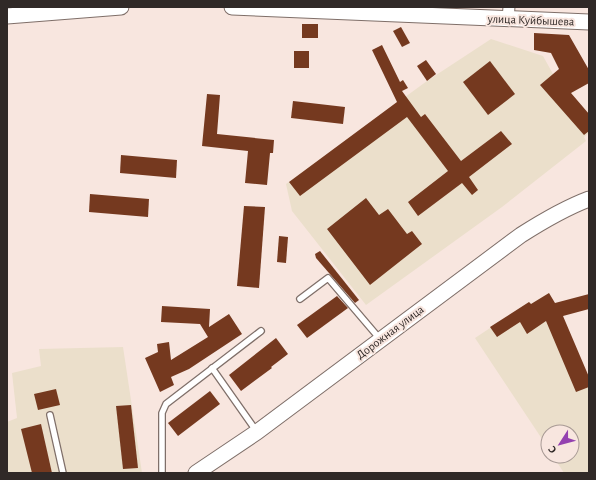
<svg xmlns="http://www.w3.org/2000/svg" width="596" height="480" viewBox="0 0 596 480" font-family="'Alegreya Sans',sans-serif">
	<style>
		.industrial { fill: #ebdfcb }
		.building { fill: #75391f }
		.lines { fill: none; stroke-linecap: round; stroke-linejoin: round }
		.lane-casing { stroke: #7f6f69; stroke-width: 8 }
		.street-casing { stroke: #7f6f69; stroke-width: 13 }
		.secondary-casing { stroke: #7f6f69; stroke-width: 17 }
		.lane { stroke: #fff; stroke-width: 5.5 }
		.street { stroke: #fff; stroke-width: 11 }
		.secondary { stroke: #fff; stroke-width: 15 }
		.labels { text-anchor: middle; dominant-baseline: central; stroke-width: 4; stroke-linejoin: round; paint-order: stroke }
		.street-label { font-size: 12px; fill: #302927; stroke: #f8e6df }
	</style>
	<rect width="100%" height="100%" fill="#f8e6df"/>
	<g class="industrial">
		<polygon points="491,39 543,56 553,74 589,114 589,133 584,137 586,141 502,207 366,305 292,211 286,184 427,81"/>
		<polygon points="549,293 589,377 589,473 564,473 553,456 572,456 572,432 548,432 548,448 475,338 529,302 531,304"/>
		<polygon points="123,347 142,473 7,473 7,422 17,418 12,373 41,366 39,349"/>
	</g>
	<g class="building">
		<rect x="302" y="24" width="16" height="14"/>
		<polygon points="401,27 410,43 402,47 393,31"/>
		<polygon points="534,33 569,35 589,70 589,83 571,93 589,114 589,131 584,135 540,85 559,69 551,53 534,50"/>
		<polygon points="382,45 400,82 403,80 408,88 402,91 421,117 425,114 461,161 501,131 512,144 469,177 478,190 472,195 462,183 418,216 408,202 448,171 407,117 300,196 289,182 397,102 372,50"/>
		<rect x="294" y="51" width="15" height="17"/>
		<polygon points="426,60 436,74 427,81 417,66"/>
		<polygon points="490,61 515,94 488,115 463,82"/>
		<polygon points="207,94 220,95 217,134 274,140 273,153 270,153 267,185 245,183 248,151 202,146"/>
		<polygon points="293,101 345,107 343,124 291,118"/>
		<polygon points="121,155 177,160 176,178 120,173"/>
		<polygon points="90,194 149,199 148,217 89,212"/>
		<polygon points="366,198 379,215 388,209 407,234 412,231 422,244 370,285 327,229"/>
		<polygon points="244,206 265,207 259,288 237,286"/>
		<polygon points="279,236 288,237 286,263 277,262"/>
		<polygon points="320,251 359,300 355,303 316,258 315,254"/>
		<polygon points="549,293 555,303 589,294 589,309 563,316 589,377 589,387 576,392 546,321 527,334 520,322 497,337 490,327 529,302 531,304"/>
		<polygon points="337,296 348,308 307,338 297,325"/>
		<polygon points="162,306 210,309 209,327 229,314 242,334 189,369 171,377 174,385 160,392 145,358 158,352 157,344 169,342 171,360 208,337 200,324 161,322"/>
		<polygon points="276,338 288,354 271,367 272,368 241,391 229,375"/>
		<polygon points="56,389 60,405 38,410 34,394"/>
		<polygon points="210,391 220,404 178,436 168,423"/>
		<polygon points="131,405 138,468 123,469 116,406"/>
		<polygon points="41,424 52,473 32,473 21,429"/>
	</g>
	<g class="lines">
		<g class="lane-casing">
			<g id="lane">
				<polyline points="300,299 328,278 380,339"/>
				<polyline points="212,368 257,432"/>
				<polyline points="50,415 63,473"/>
				<polyline points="162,473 162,413 166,404 261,331"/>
			</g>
		</g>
		<g class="street-casing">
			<polyline id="street" points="508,19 509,7"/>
		</g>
		<g class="secondary-casing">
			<g id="secondary">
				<polyline points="232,7 589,22"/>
				<polyline points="7,16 121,7"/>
				<path d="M196,473L257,432L521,235C543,221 565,208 589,199"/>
			</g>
		</g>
		<use href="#lane" class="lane"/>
		<use href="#street" class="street"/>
		<use href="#secondary" class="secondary"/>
	</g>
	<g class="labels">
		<g class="street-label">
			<text transform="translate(531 20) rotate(2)">улица Куйбышева</text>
			<text transform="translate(390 332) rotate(-37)">Дорожная улица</text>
		</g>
	</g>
	<rect width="596" height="480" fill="none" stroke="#302927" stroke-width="16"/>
	<g transform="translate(560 444) rotate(234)"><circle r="19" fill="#f8e6df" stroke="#a89a95"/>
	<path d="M0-3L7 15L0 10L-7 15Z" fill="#9441b0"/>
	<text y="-6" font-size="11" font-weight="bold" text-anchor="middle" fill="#302927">С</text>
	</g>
</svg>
